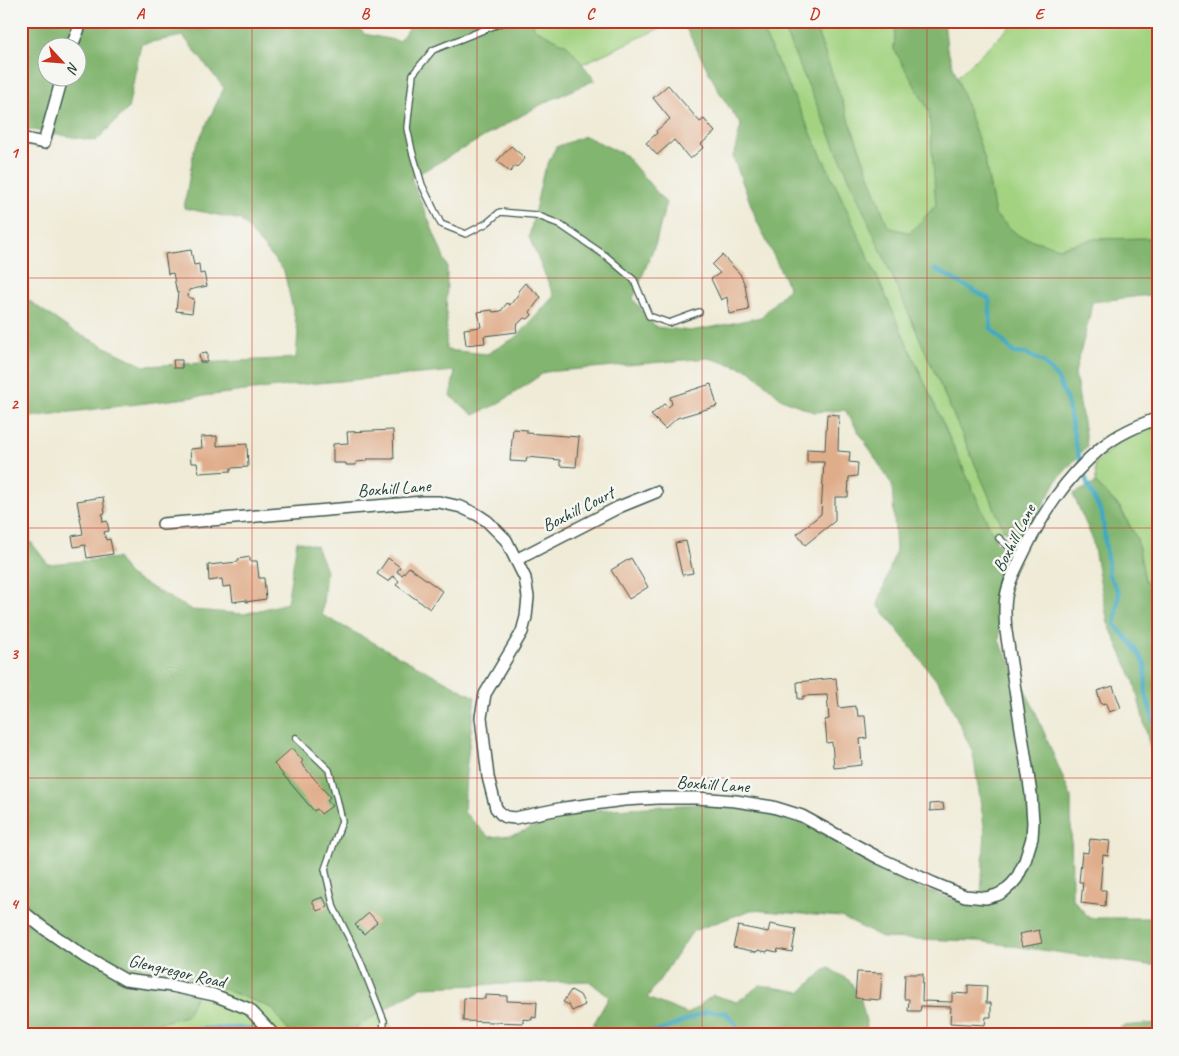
<svg xmlns="http://www.w3.org/2000/svg" width="1179" height="1056" viewBox="0 0 1179 1056" font-family="Caveat,sans-serif">
	<style>
		.green { fill: #a3d381; stroke: #61885a }
		.forest { fill: #82b56f; stroke: #507952; fill-rule: evenodd }
		.lines { fill: none; stroke-linecap: round; stroke-linejoin: round }
		.stream { stroke: #41a9c1; stroke-width: 4.5 }
		.building { fill: #e0ad8b }
		.service-casing { stroke: #3e574c; stroke-width: 8 }
		.minor-casing { stroke: #3e574c; stroke-width: 14 }
		.service { stroke: #fff; stroke-width: 5.5 }
		.minor { stroke: #fff; stroke-width: 11 }
		.grid { fill: none; stroke: #c8321e; stroke-width: 1; stroke-opacity: 0.55 }
		.labels { text-anchor: middle; dominant-baseline: central; stroke-width: 5; stroke-linejoin: round; paint-order: stroke }
		.street-label { font-size: 18px; fill: #1f3d34; stroke: #f6f6f2 }
		.neatline { fill: none; stroke: #c8321e; stroke-width: 2 }
		.grid-label { font-size: 16px; text-anchor: middle; font-weight: bold; fill: #c8321e }
	</style>
	<rect width="100%" height="100%" fill="#f6f6f2"/>
	<filter id="ink" filterUnits="userSpaceOnUse"><feTurbulence type="fractalNoise" baseFrequency=".02" numOctaves="2"/><feDisplacementMap in="SourceGraphic" scale="10" xChannelSelector="R" yChannelSelector="G"/><feConvolveMatrix kernelMatrix="1 2 1 2 8 2 1 2 1" color-interpolation-filters="sRGB"/></filter>
	<filter id="wash" filterUnits="userSpaceOnUse"><feTurbulence type="fractalNoise" baseFrequency=".0096" numOctaves="4" result="noise"/><feDisplacementMap in="SourceGraphic" scale="20" xChannelSelector="R" yChannelSelector="G"/><feGaussianBlur stdDeviation="1.12" result="paint"/><feColorMatrix in="noise" values="0 0 0 0 0 0 0 0 0 0 0 0 0 0 0 0 0 1.4 0 .05"/><feComposite in="paint" operator="in"/></filter>
	<g filter="url(#wash)">
		<rect width="100%" height="100%" fill="#efebd7"/>
		<g class="green">
			<polygon points="532,21 676,21 582,64 567,45 534,29"/>
			<polygon points="758,21 780,21 1004,530 995,539 841,197"/>
			<polygon points="813,21 896,21 894,49 930,111 936,205 910,233 888,227"/>
			<polygon points="1016,21 1158,21 1158,238 1094,239 1059,248 1019,236 995,215 985,160 957,77"/>
			<polygon points="1158,422 1158,596 1145,581 1137,539 1120,507 1096,483 1095,464 1119,441"/>
			<polygon points="203,981 272,1008 291,1035 132,1035 135,1029 186,1016"/>
			<polygon points="384,1009 394,1035 344,1035"/>
		</g>
		<g class="forest">
			<path d="M21,21H354L364,34L399,41L414,21H531L535,29L567,45L595,80L542,104L411,178L429,221L447,266L446,350L487,354L518,336L554,296L529,237L543,174L556,147L585,136L625,155L666,203L656,242L633,299L656,327L690,331L719,326L761,317L789,288L757,221L733,157L741,125L721,95L682,21H758L841,197L995,539L1007,559L1004,565L999,641L1033,706L1071,797L1072,898L1089,918H1158V965H1148L978,941L883,938L841,917L751,910L693,931L647,998L688,1014L713,995L737,1002L760,985L801,992L823,971L829,968L850,981L861,1000L867,1026V1035H580L589,1032L609,997L589,981L421,987L344,1035H291L272,1008L203,981L186,1016L135,1029L132,1035H21V507L29,515L30,541L48,564L117,558L129,575L192,610L244,614L287,603L297,541L316,546L326,570L322,615L475,697L466,771L464,812L489,837L513,835L578,811L700,804L770,813L811,827L910,885L980,908L985,832L973,753L944,690L878,605L896,550L892,485L845,410L814,412L782,399L750,370L709,358L545,372L498,404L474,415L450,396L455,371L295,385L21,418V233H27L28,300L71,330L144,366L296,358L298,332L284,271L241,220L184,208L194,150L224,88L183,36L141,44L128,109L96,141L21,128ZM48,48H78V78H48Z"/>
			<polygon points="780,21 813,21 888,227 910,233 936,205 929,111 894,49 896,21 944,21 947,48 985,160 995,215 1019,236 1059,248 1094,239 1158,238 1158,294 1092,302 1089,319 1075,373 1087,446 1057,480 1029,530 1019,540 1004,530"/>
			<polygon points="1096,483 1119,507 1137,539 1145,581 1158,596 1158,780 1134,681 1108,623 1092,538 1073,494"/>
			<polygon points="1158,1023 1158,1035 1113,1035 1122,1026"/>
		</g>
		<g class="lines">
			<g class="stream">
				<polyline points="935,269 989,299 991,328 1014,353 1027,354 1043,362 1058,379 1067,401 1076,446 1088,486 1102,514 1109,575 1119,593 1115,625 1133,645 1145,664 1146,694 1158,737"/>
				<polyline points="155,1035 162,1032 187,1029 249,1028 259,1035"/>
				<path d="M326,1035C348,1028 359,1030 381,1035"/>
				<polyline points="641,1035 665,1029 708,1011 726,1013 734,1022 741,1035"/>
			</g>
		</g>
		<g id="blocks">
			<g class="building">
				<polygon points="668,85 700,122 704,119 715,132 701,144 704,147 690,159 674,140 657,155 646,143 657,133 656,131 670,119 653,98"/>
				<polygon points="511,146 525,158 517,167 515,166 510,172 497,161"/>
				<polygon points="191,250 194,265 199,264 200,274 204,273 207,286 189,290 188,297 194,299 192,313 176,311 178,292 177,293 173,273 168,274 165,254"/>
				<polygon points="722,255 740,274 745,285 749,310 729,314 727,297 721,300 711,279 720,273 712,265"/>
				<polygon points="525,283 541,297 530,312 532,315 528,319 524,318 516,326 517,332 484,336 485,343 466,345 464,329 481,327 478,312 492,310 493,312 501,311 507,303 510,305 520,292 518,291"/>
				<polygon points="207,353 207,362 200,362 199,354"/>
				<polygon points="173,360 182,360 182,368 174,368"/>
				<polygon points="711,384 717,406 677,418 665,429 651,415 664,404 668,407 672,404 670,397"/>
				<polygon points="827,414 839,415 838,451 850,452 849,462 858,463 857,476 849,477 848,497 835,497 835,521 805,545 797,534 821,514 824,462 807,462 807,449 825,450"/>
				<polygon points="513,429 527,430 527,433 579,437 576,467 560,466 560,460 527,457 526,462 510,461"/>
				<polygon points="393,430 394,459 367,459 367,461 356,462 356,465 346,465 346,463 333,463 333,444 348,443 347,432"/>
				<polygon points="217,436 217,446 247,444 248,467 231,468 231,471 199,473 197,463 191,463 190,449 202,448 201,437"/>
				<polygon points="103,497 105,513 102,514 103,522 107,521 109,531 104,532 106,540 110,539 113,554 87,558 85,545 74,547 72,536 83,534 77,501"/>
				<polygon points="686,541 693,573 682,575 675,543"/>
				<polygon points="250,557 250,561 257,561 259,578 264,578 266,599 246,602 246,600 233,602 231,586 223,587 222,579 209,581 208,565 238,562 238,559"/>
				<polygon points="388,558 400,567 397,572 402,575 409,567 442,591 430,609 396,585 399,581 393,576 389,582 377,574"/>
				<polygon points="631,558 648,587 629,599 611,570"/>
				<polygon points="836,678 839,708 855,706 855,709 857,709 858,716 865,716 867,738 860,739 862,765 834,768 832,742 827,743 825,720 829,719 827,695 803,696 803,699 798,699 797,682"/>
				<polygon points="1113,686 1121,708 1109,712 1106,703 1101,704 1097,691"/>
				<polygon points="292,748 303,761 301,763 330,797 327,800 332,806 321,814 317,809 314,811 274,764"/>
				<polygon points="943,803 944,810 930,811 930,804"/>
				<polygon points="1090,839 1110,841 1108,856 1103,855 1100,890 1106,890 1105,906 1081,903 1083,882 1079,882 1082,852 1088,853"/>
				<polygon points="323,897 328,907 317,911 312,901"/>
				<polygon points="369,913 377,922 364,934 355,925"/>
				<polygon points="770,924 796,929 792,952 778,949 777,952 768,950 767,952 758,950 757,952 733,947 738,926 768,932"/>
				<polygon points="1039,930 1042,943 1022,947 1019,934"/>
				<polygon points="857,972 882,973 880,1000 855,998"/>
				<polygon points="905,974 923,974 922,1001 952,1002 952,993 968,994 968,985 987,986 986,1003 991,1003 991,1017 986,1017 985,1025 950,1023 951,1007 921,1006 920,1011 908,1011 909,999 904,999"/>
				<polygon points="571,990 580,995 585,1005 572,1011 569,1005 563,1002"/>
				<polygon points="485,995 507,996 507,1001 537,1002 536,1018 532,1017 532,1020 523,1019 523,1023 463,1021 464,998 485,999"/>
			</g>
		</g>
	</g>
	<g filter="url(#ink)">
		<use href="#blocks" fill-opacity="0" stroke="#3e574c" stroke-width="1"/>
		<g class="lines">
			<g class="service-casing">
				<g id="service">
					<polyline points="506,21 433,50 413,74 407,128 412,151 422,185 441,224 466,234 487,223 500,212 536,215 559,224 606,256 634,280 649,316 669,323 699,312"/>
					<polyline points="999,538 1021,558"/>
					<polyline points="296,738 329,770 337,799 342,821 325,869 334,908 360,960 384,1021 383,1035"/>
				</g>
			</g>
			<g class="minor-casing">
				<g id="minor">
					<polyline points="71,48 82,21"/>
					<polyline points="21,138 44,143 62,78"/>
					<path d="M163,524L423,502H439L461,507L478,515L487,521L506,540L525,578L528,597L526,617L522,632L485,694L481,717L488,777L496,808L501,814L506,817L515,818L564,808L624,800L658,798H697L736,801L773,807L802,816L879,858L933,883L965,896L986,898L997,895L1003,892L1012,884L1017,878L1025,861L1032,838L1033,822L1031,794L1006,631C1005,619 1004,608 1006,597C1008,583 1015,570 1021,558C1041,516 1065,478 1101,448C1118,434 1137,426 1158,418"/>
					<polyline points="516,560 619,507 656,492"/>
					<polyline points="21,910 42,927 85,957 125,980 172,986 214,995 249,1009 274,1035"/>
				</g>
			</g>
			<use href="#service" class="service"/>
			<use href="#minor" class="minor"/>
		</g>
	</g>
	<path class="grid" d="M252,21V1035M477,21V1035M702,21V1035M927,21V1035M21,278H1158M21,528H1158M21,778H1158"/>
	<g class="labels">
		<g class="street-label">
			<text transform="translate(394 488) rotate(-4)">Boxhill Lane</text>
			<text transform="translate(578 509) rotate(-27)">Boxhill Court</text>
			<text transform="translate(1014 538) rotate(-63)">Boxhill Lane</text>
			<text transform="translate(713 784) rotate(4)">Boxhill Lane</text>
			<text transform="translate(177 971) rotate(13)">Glengregor Road</text>
		</g>
	</g>
	<rect width="1179" height="1056" fill="none" stroke="#f6f6f2" stroke-width="55"/>
	<g transform="translate(62 62) rotate(116)"><circle r="24" fill="#f6f6f2" stroke="#a0aca6"/>
	<path d="M0-4L9 19L0 12L-9 19Z" fill="#c8321e"/>
	<text y="-8" font-size="14" font-weight="bold" text-anchor="middle" fill="#1f3d34">N</text>
	</g>
	<rect x="28" y="28" width="1124" height="1000" class="neatline"/>
	<g class="grid-label">
		<text x="140" y="19">A</text>
		<text x="365" y="19">B</text>
		<text x="590" y="19">C</text>
		<text x="814" y="19">D</text>
		<text x="1039" y="19">E</text>
		<text x="14" y="158">1</text>
		<text x="14" y="409">2</text>
		<text x="14" y="659">3</text>
		<text x="14" y="909">4</text>
	</g>
</svg>
